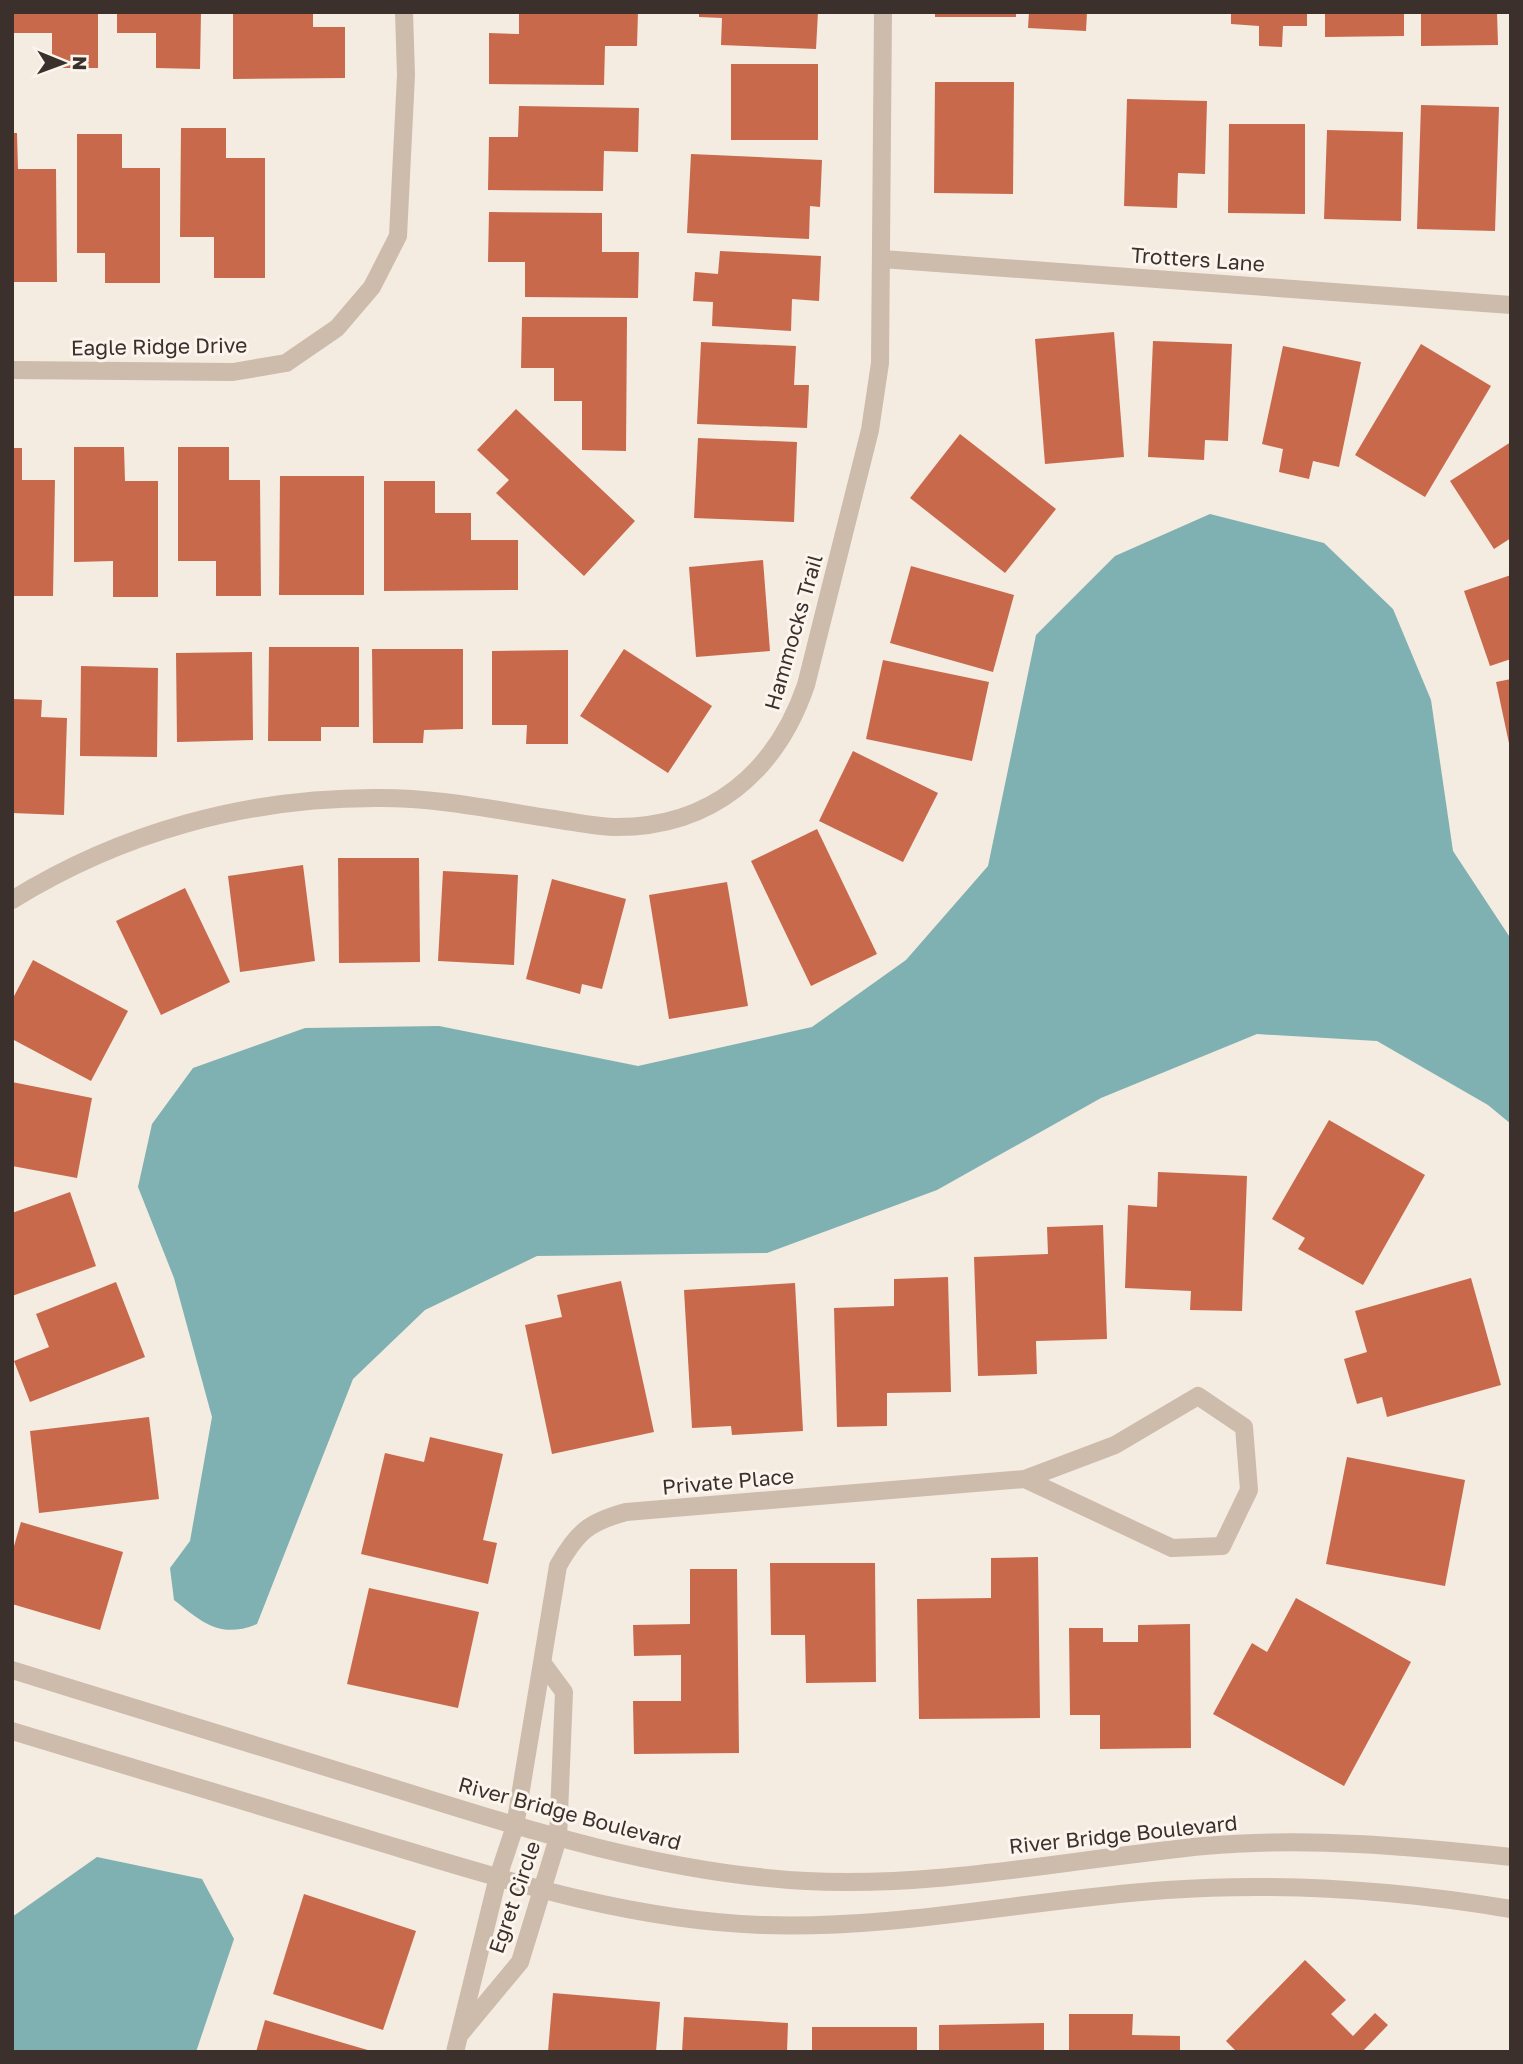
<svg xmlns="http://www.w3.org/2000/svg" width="1523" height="2064" viewBox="0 0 1523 2064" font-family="'Golos Text',sans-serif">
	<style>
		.water { fill: #7fb0b2 }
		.building { fill: #c8694b }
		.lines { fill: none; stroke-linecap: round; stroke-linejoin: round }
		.street { stroke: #cdbbac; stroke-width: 18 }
		.labels { text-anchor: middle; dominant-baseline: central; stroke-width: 6; stroke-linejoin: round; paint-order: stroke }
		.street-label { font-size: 21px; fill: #3b302b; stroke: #fbf5ee }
	</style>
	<rect width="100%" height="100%" fill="#f4ebe1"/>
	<g class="water">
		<path d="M1210,514L1324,543L1393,609L1431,700L1453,851L1511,939V1124L1488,1105L1377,1041L1257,1034L1101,1098L937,1190L767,1253L537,1256L425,1310L353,1379L257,1624C220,1639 203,1623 174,1600L170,1568L190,1541L212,1417L174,1278L138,1187L152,1124L193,1068L305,1028L439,1026L638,1066L812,1027L906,960L988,866L1036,635L1115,556Z"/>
		<polygon points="97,1857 202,1879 234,1939 196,2052 12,2052 12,1917"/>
	</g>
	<g class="building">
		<polygon points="14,12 98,12 98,68 52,68 52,33 14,33"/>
		<polygon points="117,12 201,12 200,69 156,68 156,33 117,33"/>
		<polygon points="233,12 313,12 313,27 345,27 345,78 233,79"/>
		<polygon points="519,12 638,12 637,46 605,46 604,85 489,84 489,33 519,34"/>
		<polygon points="699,12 818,12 816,49 721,45 722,18 699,17"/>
		<rect x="935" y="12" width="81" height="5"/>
		<polygon points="1029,12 1087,12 1086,31 1028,28"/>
		<polygon points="1231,12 1307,12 1307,26 1283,26 1282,47 1259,46 1259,26 1231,24"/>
		<polygon points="1325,12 1404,12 1404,36 1325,37"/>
		<polygon points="1421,12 1497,12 1498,45 1421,46"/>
		<rect x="731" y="64" width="87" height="76"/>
		<polygon points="935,82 1014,82 1013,194 934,193"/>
		<polygon points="1127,99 1207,101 1205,174 1178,173 1177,208 1124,206"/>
		<polygon points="1421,105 1499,107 1495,231 1417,229"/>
		<polygon points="519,106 639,108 638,152 604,151 603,191 488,190 489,137 518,137"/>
		<polygon points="1229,124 1305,124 1305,214 1228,213"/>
		<polygon points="181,128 226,128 226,158 265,158 265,278 214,278 214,237 180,237"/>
		<polygon points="1327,130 1403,132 1401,221 1324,219"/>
		<polygon points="12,133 17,133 18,169 56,169 57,282 12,282"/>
		<polygon points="77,134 122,134 122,168 160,168 160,283 105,283 105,253 77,253"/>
		<polygon points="691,154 822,160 820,207 810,206 809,239 687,233"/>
		<polygon points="489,212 602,213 602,252 639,252 638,298 525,297 525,262 488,262"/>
		<polygon points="720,251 821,256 819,301 792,299 791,331 712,326 713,302 693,301 695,272 718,274"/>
		<polygon points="522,317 627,317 626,451 582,450 582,401 554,401 554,368 521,368"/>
		<polygon points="1114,332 1124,457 1045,464 1035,339"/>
		<polygon points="1153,341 1232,344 1228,441 1205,440 1204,460 1148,457"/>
		<polygon points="701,342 796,346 794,385 809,385 807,428 697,424"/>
		<polygon points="1421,344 1491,386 1425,497 1355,455"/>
		<polygon points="1283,346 1361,362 1339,467 1313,461 1309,479 1279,472 1283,449 1262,444"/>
		<polygon points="516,409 635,521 584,576 496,493 509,480 477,450"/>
		<polygon points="960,434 1056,509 1005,573 910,498"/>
		<polygon points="698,438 797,442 794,522 694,518"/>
		<polygon points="1511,442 1511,538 1494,549 1450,481"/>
		<polygon points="74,447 124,447 125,481 158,481 158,597 113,597 113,561 74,562"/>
		<polygon points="178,447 229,447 229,480 260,480 261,596 216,596 216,561 178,561"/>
		<polygon points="12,448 22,448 22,480 55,480 53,596 12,596"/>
		<polygon points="280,476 364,476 364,595 279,595"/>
		<polygon points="384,481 435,481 435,513 471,513 471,540 518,540 518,590 384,591"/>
		<polygon points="763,560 770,651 696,657 689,567"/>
		<polygon points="911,566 1014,595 993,672 890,643"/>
		<polygon points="1511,575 1511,659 1490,666 1464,591"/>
		<polygon points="269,647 359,647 359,727 321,727 321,741 268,741"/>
		<polygon points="372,649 463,649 463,729 424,730 423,743 373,743"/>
		<polygon points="624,649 712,706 668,773 580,716"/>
		<polygon points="568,650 568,744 526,744 527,725 492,725 492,651"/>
		<polygon points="252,652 253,740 177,742 176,653"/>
		<polygon points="883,660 989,682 972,761 866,739"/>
		<polygon points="81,666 158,668 157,757 80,756"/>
		<polygon points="1511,679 1511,748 1510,748 1496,682"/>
		<polygon points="12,699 42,700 41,717 67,718 64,815 12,813"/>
		<polygon points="853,751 938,793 903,862 819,821"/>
		<polygon points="817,829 877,954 811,986 751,861"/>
		<polygon points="338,858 419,858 420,962 339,963"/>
		<polygon points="303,865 315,961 240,972 228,876"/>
		<polygon points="443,871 518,875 514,965 438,961"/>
		<polygon points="552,879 626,899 602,989 582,984 580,994 526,979"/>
		<polygon points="727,882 748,1006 669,1019 649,895"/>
		<polygon points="185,888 230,982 161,1015 116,921"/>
		<polygon points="33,960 128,1011 91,1081 12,1039 12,1000"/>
		<polygon points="12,1082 92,1098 77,1178 12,1166"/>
		<polygon points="1329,1120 1425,1175 1363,1285 1298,1249 1305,1238 1272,1219"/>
		<polygon points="1158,1172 1247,1176 1242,1311 1190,1310 1191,1291 1125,1288 1128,1205 1157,1207"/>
		<polygon points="70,1192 96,1266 12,1296 12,1213"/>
		<polygon points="1103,1225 1107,1339 1036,1341 1037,1374 978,1376 974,1257 1048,1254 1047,1227"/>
		<polygon points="948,1277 951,1392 887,1393 887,1426 837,1427 834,1308 894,1306 894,1279"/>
		<polygon points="1471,1278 1501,1385 1387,1417 1382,1397 1357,1404 1344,1359 1367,1352 1355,1311"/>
		<polygon points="621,1281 654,1432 552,1454 525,1325 562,1317 557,1295"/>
		<polygon points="116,1282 145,1357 30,1402 14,1361 49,1347 36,1314"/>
		<polygon points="795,1283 803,1431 732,1435 731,1426 692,1428 684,1290"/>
		<polygon points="149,1417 159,1499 39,1513 30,1431"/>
		<polygon points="430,1437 503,1454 483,1540 497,1543 488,1584 361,1554 385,1453 424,1462"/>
		<polygon points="1347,1457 1465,1480 1445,1586 1326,1564"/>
		<polygon points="21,1522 123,1552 100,1630 12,1604 12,1553"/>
		<polygon points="1038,1557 1040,1718 919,1719 917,1599 991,1598 991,1558"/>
		<polygon points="770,1563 875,1563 876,1682 806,1683 805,1635 771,1635"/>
		<polygon points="690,1569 737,1569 739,1753 634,1754 633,1701 681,1701 681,1655 634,1656 633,1625 690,1624"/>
		<polygon points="369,1588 479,1612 458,1708 347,1684"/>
		<polygon points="1296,1598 1411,1662 1344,1786 1213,1714 1252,1643 1267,1652"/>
		<polygon points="1190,1624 1191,1748 1100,1749 1100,1715 1070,1715 1069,1628 1103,1628 1103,1642 1138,1642 1138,1625"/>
		<polygon points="304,1894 416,1931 383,2030 273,1994"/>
		<polygon points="1305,1960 1346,2000 1331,2014 1353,2036 1375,2013 1388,2025 1362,2052 1237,2052 1226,2041"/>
		<polygon points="553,1993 660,2002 656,2052 548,2052"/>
		<polygon points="1069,2014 1133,2014 1132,2035 1180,2036 1180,2052 1069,2052"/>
		<polygon points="684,2017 788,2023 787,2052 682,2052"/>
		<polygon points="265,2020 371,2051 371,2052 256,2052"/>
		<polygon points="1044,2023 1044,2052 939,2052 939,2025"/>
		<rect x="812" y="2027" width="105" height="25"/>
	</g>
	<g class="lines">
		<g class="street">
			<polyline points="882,259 1511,305"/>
			<polyline points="12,370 233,372 286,363 337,328 372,287 398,236 406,75 404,12"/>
			<path d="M12,900C122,832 246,798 375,798C435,797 495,810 554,819C575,822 597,827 617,827C712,827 776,772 806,685L870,430L880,363L883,12"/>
			<path d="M12,1670C137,1709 262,1748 387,1786C524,1829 661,1873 806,1881C938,1888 1072,1859 1204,1846C1306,1837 1409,1846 1511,1857"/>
			<path d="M12,1731C132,1767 252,1804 372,1840C501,1879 626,1920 761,1925C897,1930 1031,1899 1167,1890C1282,1882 1397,1890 1511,1909"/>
			<polyline points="461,2033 520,1962 558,1838 564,1692 544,1665"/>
			<path d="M455,2052L498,1877L515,1826L558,1566C577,1532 589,1522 626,1512L1025,1479L1115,1445L1198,1396L1244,1427L1249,1490L1222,1546L1172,1548L1025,1479"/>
		</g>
	</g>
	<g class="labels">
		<g class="street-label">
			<text transform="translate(1198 259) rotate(4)">Trotters Lane</text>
			<text transform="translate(159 346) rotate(-1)">Eagle Ridge Drive</text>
			<text transform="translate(793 632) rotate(-74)">Hammocks Trail</text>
			<text transform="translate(728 1481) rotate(-5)">Private Place</text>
			<text transform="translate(570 1813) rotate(15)">River Bridge Boulevard</text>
			<text transform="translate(1123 1834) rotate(-6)">River Bridge Boulevard</text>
			<text transform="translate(514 1897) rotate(-71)">Egret Circle</text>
		</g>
	</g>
	<rect width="1523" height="2064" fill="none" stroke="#3b302b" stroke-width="28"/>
	<g transform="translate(63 63) rotate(91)" stroke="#fbf5ee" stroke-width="5" paint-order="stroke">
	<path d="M0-5L12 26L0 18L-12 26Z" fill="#3b302b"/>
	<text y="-10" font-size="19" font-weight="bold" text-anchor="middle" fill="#3b302b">N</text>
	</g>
</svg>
